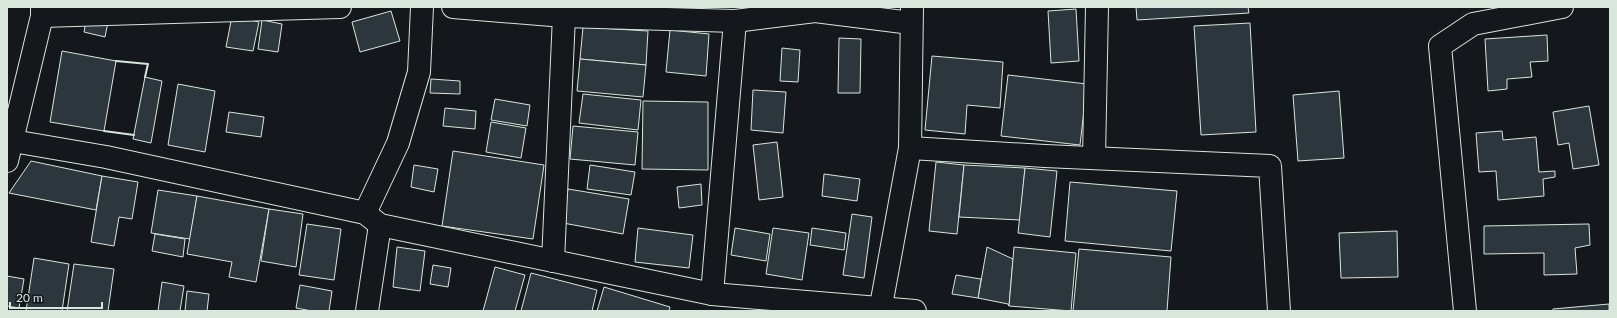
<svg xmlns="http://www.w3.org/2000/svg" width="1617" height="318" font-family="Lato,sans-serif">
	<style>
		.building { fill: #2c363c; stroke: #d8e6dc }
		.lines { fill: none; stroke-linecap: round; stroke-linejoin: round }
		.minor-casing { stroke: #d8e6dc; stroke-width: 24 }
		.minor { stroke: #14181c; stroke-width: 22 }
		.wall { stroke: #d8e6dc; stroke-width: 2 }
	</style>
	<rect width="100%" height="100%" fill="#14181c"/>
	<!-- building -->
	<g class="building">
		<path d="M 1136,7 L 1248,7 L 1249,13 L 1137,20 Z"/>
		<path d="M 1076,9 L 1079,61 L 1051,63 L 1048,11 Z"/>
		<path d="M 391,11 L 400,41 L 360,52 L 352,22 Z"/>
		<path d="M 232,16 L 259,22 L 253,51 L 226,47 Z"/>
		<path d="M 87,17 L 108,22 L 105,37 L 84,32 Z"/>
		<path d="M 262,20 L 282,24 L 278,52 L 258,49 Z"/>
		<path d="M 1250,23 L 1256,132 L 1201,135 L 1194,26 Z"/>
		<path d="M 583,27 L 648,31 L 646,65 L 580,59 Z"/>
		<path d="M 670,30 L 709,34 L 706,76 L 666,72 Z"/>
		<path d="M 1547,35 L 1548,61 L 1530,62 L 1532,77 L 1507,79 L 1507,89 L 1488,91 L 1485,39 Z"/>
		<path d="M 839,38 L 861,39 L 860,93 L 838,93 Z"/>
		<path d="M 782,48 L 800,50 L 798,82 L 780,81 Z"/>
		<path d="M 62,51 L 116,61 L 104,131 L 50,122 Z"/>
		<path d="M 932,56 L 1003,62 L 1000,108 L 967,105 L 965,134 L 925,130 Z"/>
		<path d="M 580,59 L 646,65 L 643,97 L 577,91 Z"/>
		<path d="M 1008,75 L 1087,84 L 1080,145 L 1001,136 Z"/>
		<path d="M 145,77 L 162,81 L 151,143 L 133,139 Z"/>
		<path d="M 431,79 L 460,81 L 460,94 L 430,93 Z"/>
		<path d="M 178,84 L 215,91 L 205,152 L 168,145 Z"/>
		<path d="M 753,90 L 786,92 L 783,133 L 751,130 Z"/>
		<path d="M 1339,91 L 1344,158 L 1298,161 L 1293,95 Z"/>
		<path d="M 583,94 L 641,100 L 638,130 L 579,123 Z"/>
		<path d="M 495,99 L 530,105 L 527,126 L 491,120 Z"/>
		<path d="M 643,101 L 708,102 L 708,170 L 642,169 Z"/>
		<path d="M 1589,106 L 1599,165 L 1573,169 L 1569,143 L 1558,145 L 1553,112 Z"/>
		<path d="M 445,108 L 476,111 L 475,129 L 443,126 Z"/>
		<path d="M 229,112 L 264,117 L 261,137 L 226,132 Z"/>
		<path d="M 491,122 L 526,128 L 521,158 L 486,152 Z"/>
		<path d="M 573,126 L 638,132 L 635,165 L 570,159 Z"/>
		<path d="M 1502,131 L 1503,140 L 1536,137 L 1539,172 L 1555,171 L 1555,177 L 1543,179 L 1544,196 L 1498,200 L 1496,171 L 1479,172 L 1476,133 Z"/>
		<path d="M 777,142 L 783,197 L 759,200 L 753,145 Z"/>
		<path d="M 453,151 L 544,165 L 533,239 L 442,226 Z"/>
		<path d="M 31,161 L 102,176 L 96,210 L 9,193 Z"/>
		<path d="M 936,162 L 964,165 L 957,234 L 929,231 Z"/>
		<path d="M 414,165 L 438,169 L 434,192 L 411,187 Z"/>
		<path d="M 590,165 L 635,172 L 631,195 L 587,189 Z"/>
		<path d="M 964,165 L 1025,168 L 1020,220 L 959,217 Z"/>
		<path d="M 1025,168 L 1057,171 L 1050,237 L 1018,233 Z"/>
		<path d="M 824,174 L 860,179 L 857,201 L 822,196 Z"/>
		<path d="M 102,176 L 138,182 L 132,219 L 119,217 L 114,246 L 91,242 Z"/>
		<path d="M 1070,182 L 1177,191 L 1171,251 L 1065,241 Z"/>
		<path d="M 701,184 L 702,205 L 679,208 L 677,187 Z"/>
		<path d="M 568,189 L 629,199 L 623,234 L 563,223 Z"/>
		<path d="M 158,190 L 197,196 L 190,239 L 151,233 Z"/>
		<path d="M 197,196 L 269,209 L 256,282 L 229,277 L 232,262 L 187,254 Z"/>
		<path d="M 269,209 L 303,214 L 296,267 L 261,261 Z"/>
		<path d="M 852,214 L 872,217 L 864,278 L 843,275 Z"/>
		<path d="M 307,224 L 341,229 L 334,280 L 299,275 Z"/>
		<path d="M 1589,224 L 1590,245 L 1575,248 L 1577,274 L 1544,275 L 1544,253 L 1484,254 L 1484,226 Z"/>
		<path d="M 638,228 L 693,235 L 689,268 L 635,262 Z"/>
		<path d="M 735,228 L 770,234 L 766,261 L 731,255 Z"/>
		<path d="M 773,228 L 809,233 L 802,280 L 766,274 Z"/>
		<path d="M 812,228 L 846,233 L 844,250 L 810,245 Z"/>
		<path d="M 1397,231 L 1398,277 L 1341,278 L 1339,233 Z"/>
		<path d="M 155,234 L 185,239 L 183,257 L 152,251 Z"/>
		<path d="M 397,247 L 425,251 L 420,291 L 393,287 Z"/>
		<path d="M 987,247 L 1013,259 L 1009,306 L 1008,304 L 978,298 Z"/>
		<path d="M 1014,247 L 1076,253 L 1071,311 L 1009,306 Z"/>
		<path d="M 1079,249 L 1171,257 L 1167,311 L 1073,311 Z"/>
		<path d="M 34,258 L 69,264 L 62,311 L 26,311 Z"/>
		<path d="M 74,264 L 114,269 L 108,311 L 67,311 Z"/>
		<path d="M 433,265 L 451,268 L 448,287 L 430,284 Z"/>
		<path d="M 495,267 L 525,275 L 515,311 L 483,311 Z"/>
		<path d="M 531,273 L 597,290 L 592,311 L 521,311 Z"/>
		<path d="M 956,275 L 981,279 L 978,298 L 952,294 Z"/>
		<path d="M 7,276 L 24,279 L 19,308 L 7,306 Z"/>
		<path d="M 162,282 L 184,286 L 180,311 L 158,311 Z"/>
		<path d="M 300,285 L 332,291 L 329,311 L 312,311 L 296,308 Z"/>
		<path d="M 604,287 L 670,307 L 669,311 L 597,311 Z"/>
		<path d="M 187,291 L 209,294 L 207,311 L 185,311 Z"/>
		<path d="M 1609,304 L 1609,311 L 1553,311 L 1553,309 Z"/>
	</g>
	<g class="lines">
		<defs>
			<g id="minor">
				<path d="M 453,7 L 564,16 L 735,21 L 815,11 L 911,23"/>
				<path d="M 42,16 L 340,7"/>
				<path d="M 7,140 L 106,157 L 365,213 L 380,225 L 712,294 L 915,311"/>
				<path d="M 910,148 L 1045,156 L 1270,166 L 1279,311"/>
				<path d="M 1094,158 L 1097,7"/>
				<path d="M 7,161 L 42,16 L 42,7"/>
				<path d="M 365,213 L 398,143 L 419,72 L 422,7"/>
				<path d="M 553,261 L 564,16"/>
				<path d="M 712,294 L 735,21"/>
				<path d="M 367,311 L 380,225"/>
				<path d="M 880,311 L 910,148 L 912,7"/>
				<path d="M 1465,311 L 1440,46 L 1473,24 L 1562,7"/>
			</g>
		</defs>
		<!-- minor casing -->
		<use href="#minor" class="minor-casing"/>
		<!-- minor -->
		<use href="#minor" class="minor"/>
		<!-- wall -->
		<g class="wall">
			<path d="M 116,61 L 148,64 L 145,77"/>
			<path d="M 104,131 L 134,135"/>
		</g>
	</g>
	<!-- border -->
	<rect width="1617" height="318" fill="none" stroke="#d8e6dc" stroke-width="16"/>
	<!-- scale -->
	<path d="M10 302v6h92v-6" fill="none" stroke="#d8e6dc" stroke-width="2"/>
	<text x="16" y="302" font-size="12" fill="#d8e6dc" stroke="#14181c" stroke-width="3" paint-order="stroke">20 m</text>
</svg>
